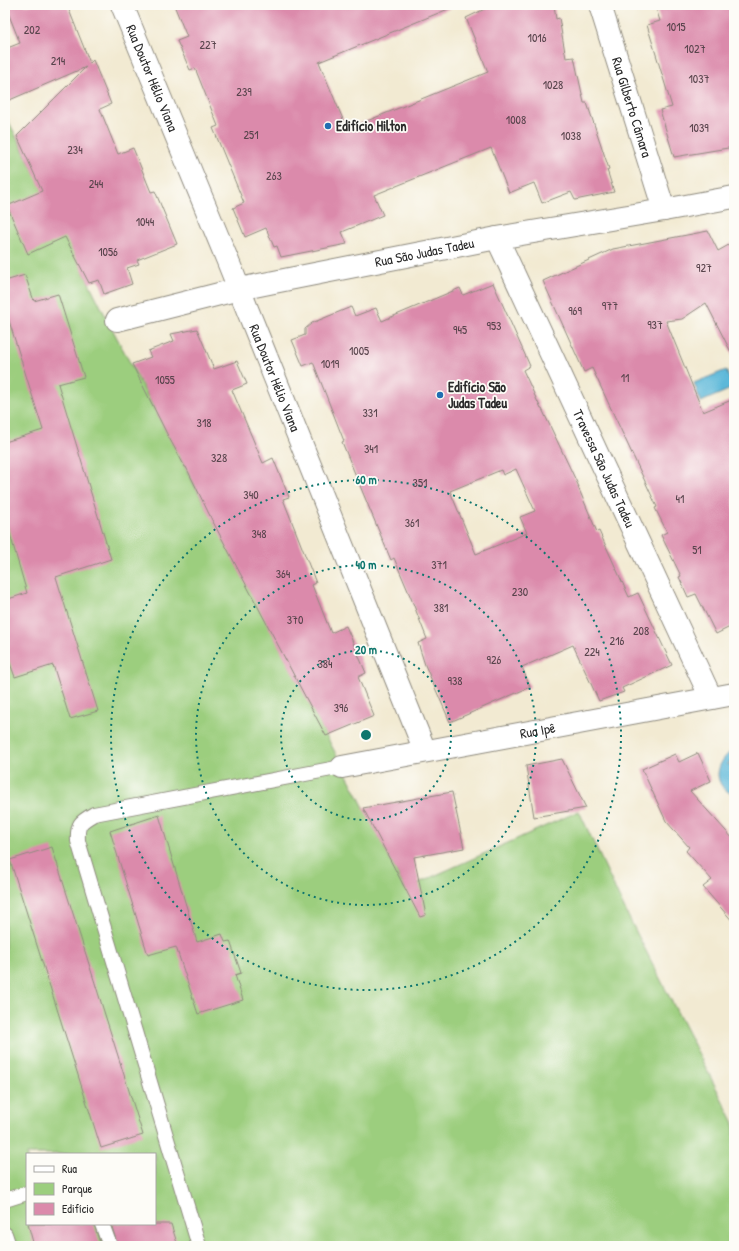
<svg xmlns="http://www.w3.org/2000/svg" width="739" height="1251" font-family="'Patrick Hand',sans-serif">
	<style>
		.green { fill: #9cce7e; stroke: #647c54; fill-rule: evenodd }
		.water { fill: #5bb8d9; stroke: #437282 }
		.building { fill: #db8aab; fill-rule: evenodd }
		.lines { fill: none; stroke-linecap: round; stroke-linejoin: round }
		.service-casing { stroke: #8e8a7e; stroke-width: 16 }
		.minor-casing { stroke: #8e8a7e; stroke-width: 24 }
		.service { stroke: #fff; stroke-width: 14 }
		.minor { stroke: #fff; stroke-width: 22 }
		.ring { fill: none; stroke: #0f766e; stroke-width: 2; stroke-dasharray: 2 4 }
		.poi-dot { fill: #1f6fb2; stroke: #fdfcf7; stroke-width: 1.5 }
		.labels { text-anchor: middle; stroke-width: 3.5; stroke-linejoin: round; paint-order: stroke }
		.number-label { font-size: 12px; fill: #57434b }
		.street-label { font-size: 14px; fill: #2b2b2b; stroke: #fdfcf7 }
		.poi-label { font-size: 14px; font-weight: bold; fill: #2b2b2b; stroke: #fdfcf7; text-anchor: start }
		.centre { fill: #0f766e; stroke: #fdfcf7; stroke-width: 2 }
		.ring-label { font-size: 12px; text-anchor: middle; font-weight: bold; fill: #0f766e; stroke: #fdfcf7; stroke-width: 3.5; stroke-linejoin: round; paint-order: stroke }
	</style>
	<rect width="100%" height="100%" fill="#fdfcf7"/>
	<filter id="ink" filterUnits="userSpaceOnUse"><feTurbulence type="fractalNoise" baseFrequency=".025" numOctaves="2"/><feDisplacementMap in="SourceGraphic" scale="8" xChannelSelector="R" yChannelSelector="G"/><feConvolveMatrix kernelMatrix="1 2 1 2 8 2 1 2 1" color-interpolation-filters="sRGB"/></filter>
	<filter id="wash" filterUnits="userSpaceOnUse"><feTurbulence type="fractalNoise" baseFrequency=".012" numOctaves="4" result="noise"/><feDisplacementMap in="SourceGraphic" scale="16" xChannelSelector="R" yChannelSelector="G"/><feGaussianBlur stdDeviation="0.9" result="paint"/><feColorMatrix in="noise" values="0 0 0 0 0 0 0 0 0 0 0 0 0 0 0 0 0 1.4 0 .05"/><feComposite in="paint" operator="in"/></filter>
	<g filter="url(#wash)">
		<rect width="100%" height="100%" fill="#f2ead2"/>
		<!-- green -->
		<path class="green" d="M 5,114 L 107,319 L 357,794 L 405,889 L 579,811 L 626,912 L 734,1123 L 734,1246 L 5,1246 ZM 27,1154 L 155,1154 L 155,1224 L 27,1224 Z"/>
		<!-- water -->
		<g class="water">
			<path d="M 726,370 L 733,388 L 701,402 L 694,383 Z"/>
			<path d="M 730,752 L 734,761 L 727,763 L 728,765 L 734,763 L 734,795 C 713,786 714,766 730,752 Z"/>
		</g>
		<g id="blocks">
			<!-- building -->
			<g class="building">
				<path d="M 5,5 L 67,5 L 90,63 L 93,60 L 111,104 L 100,109 L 118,154 L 133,148 L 151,192 L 155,191 L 177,244 L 137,260 L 139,264 L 127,268 L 132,284 L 104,294 L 99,280 L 89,283 L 65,237 L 28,254 L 7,206 L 42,191 L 17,136 L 86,67 L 5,102 L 5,49 L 20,43 Z"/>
				<path d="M 174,5 L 458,5 L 319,62 L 347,129 L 488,72 L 466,18 L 493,5 L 554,5 L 556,19 L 559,18 L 566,58 L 574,57 L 584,103 L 587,103 L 609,169 L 607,170 L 614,192 L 575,200 L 571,192 L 542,203 L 534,183 L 509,193 L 491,148 L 374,195 L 383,215 L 342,232 L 347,244 L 281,257 L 277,246 L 274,247 L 266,228 L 245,237 L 233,208 L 244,203 L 213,128 L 218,126 L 195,68 L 190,70 L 177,41 L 187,37 Z"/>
				<path d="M 655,5 L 734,5 L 734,147 L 674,157 L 660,110 L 672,107 L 647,25 L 660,21 Z"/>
				<path d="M 708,231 L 718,251 L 734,242 L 734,358 L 706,303 L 682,319 L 666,321 L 703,412 L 734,399 L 734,625 L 716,634 L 696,594 L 688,597 L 679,577 L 681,576 L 661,535 L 667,532 L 655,508 L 657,507 L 592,368 L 584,372 L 543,281 L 613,249 Z"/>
				<path d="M 25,275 L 34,301 L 58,294 L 84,377 L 58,384 L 111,559 L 56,577 L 98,711 L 70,719 L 53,665 L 15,677 L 5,650 L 5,600 L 27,593 L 5,517 L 5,442 L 43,430 L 5,308 L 5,281 Z"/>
				<path d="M 493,283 L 530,366 L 523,370 L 541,409 L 542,409 L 579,487 L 578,487 L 597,532 L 599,531 L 629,597 L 638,593 L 672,665 L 622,688 L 624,692 L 599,701 L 573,645 L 522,667 L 530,687 L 450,722 L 425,665 L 418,643 L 427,639 L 411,598 L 394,558 L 391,560 L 358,481 L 342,442 L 344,441 L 313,362 L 303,366 L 292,340 L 305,335 L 305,329 L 312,323 L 351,307 L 355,316 L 376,308 L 382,321 L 460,288 L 463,295 ZM 516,469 L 535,511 L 520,517 L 527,533 L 476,554 L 450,491 L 501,470 L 503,475 Z"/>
				<path d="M 197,329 L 214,369 L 237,361 L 247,384 L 232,390 L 263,463 L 273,458 L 289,497 L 283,499 L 316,583 L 312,585 L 331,633 L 346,626 L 366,673 L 358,677 L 374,716 L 326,736 L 212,520 L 186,467 L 185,467 L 167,434 L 132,364 L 151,357 L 148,351 L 174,341 L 171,334 Z"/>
				<path d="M 698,753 L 711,781 L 690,791 L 734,840 L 734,923 L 703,887 L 712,880 L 686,851 L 689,847 L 666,821 L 642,769 L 675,754 L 679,762 Z"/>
				<path d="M 562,759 L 586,808 L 534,817 L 526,766 Z"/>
				<path d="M 452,792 L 464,848 L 414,857 L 426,915 L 420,917 L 363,808 Z"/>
				<path d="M 159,815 L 197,942 L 222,934 L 225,942 L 230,941 L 241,973 L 235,975 L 243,1000 L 198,1014 L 176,947 L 148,955 L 110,831 Z"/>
				<path d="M 52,847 L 143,1135 L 101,1148 L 10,860 Z"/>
				<path d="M 28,1224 L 94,1224 L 101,1246 L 34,1246 Z"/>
				<path d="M 111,1224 L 171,1224 L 178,1246 L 118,1246 Z"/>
			</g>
		</g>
	</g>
	<g filter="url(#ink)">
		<use href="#blocks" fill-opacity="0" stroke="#8e8a7e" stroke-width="1"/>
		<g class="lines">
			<defs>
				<g id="service">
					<path d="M 5,1200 L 27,1193"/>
					<path d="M 102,1224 L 110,1246"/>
					<path d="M 5,1234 L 9,1246"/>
					<path d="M 199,1246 L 78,841 C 77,824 80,822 94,814 L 342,767"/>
				</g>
				<g id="minor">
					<path id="s1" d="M 122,5 L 227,259 L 425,751"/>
					<path id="s2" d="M 600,5 L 664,210"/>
					<path id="s3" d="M 497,238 L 711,698"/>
					<path id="s4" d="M 117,320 L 239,289 L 274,282 L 497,238 L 664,210 L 734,197"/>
					<path id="s5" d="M 342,767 L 734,694"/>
				</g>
			</defs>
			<!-- service casing -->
			<use href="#service" class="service-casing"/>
			<!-- minor casing -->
			<use href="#minor" class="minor-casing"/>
			<!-- service -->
			<use href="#service" class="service"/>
			<!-- minor -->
			<use href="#minor" class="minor"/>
		</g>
	</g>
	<!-- distance rings -->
	<g class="ring">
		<circle cx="366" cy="735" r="85"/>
		<circle cx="366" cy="735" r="170"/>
		<circle cx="366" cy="735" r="255"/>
	</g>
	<!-- markers -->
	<g class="poi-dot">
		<circle cx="328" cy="126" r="4"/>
		<circle cx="440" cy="395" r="4"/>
	</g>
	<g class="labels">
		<!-- number labels -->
		<g class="number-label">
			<text x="676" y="31">1015</text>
			<text x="32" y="34">202</text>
			<text x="537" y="42">1016</text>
			<text x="208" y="49">227</text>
			<text x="695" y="53">1027</text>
			<text x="58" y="65">214</text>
			<text x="699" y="83">1037</text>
			<text x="553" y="89">1028</text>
			<text x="244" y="96">239</text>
			<text x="516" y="124">1008</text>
			<text x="699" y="132">1039</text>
			<text x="251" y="139">251</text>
			<text x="571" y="140">1038</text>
			<text x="75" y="154">234</text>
			<text x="274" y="180">263</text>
			<text x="96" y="188">244</text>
			<text x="145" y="226">1044</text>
			<text x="108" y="256">1056</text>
			<text x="704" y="272">927</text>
			<text x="610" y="310">977</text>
			<text x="575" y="315">969</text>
			<text x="655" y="329">937</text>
			<text x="494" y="330">953</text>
			<text x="460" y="334">945</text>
			<text x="359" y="355">1005</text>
			<text x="330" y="368">1019</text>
			<text x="625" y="382">11</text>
			<text x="165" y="384">1055</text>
			<text x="370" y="417">331</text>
			<text x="204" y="427">318</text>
			<text x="371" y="453">341</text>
			<text x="219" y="462">328</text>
			<text x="420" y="487">351</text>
			<text x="251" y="499">340</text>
			<text x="680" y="503">41</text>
			<text x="412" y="527">361</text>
			<text x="259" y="538">348</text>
			<text x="697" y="554">51</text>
			<text x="439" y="569">371</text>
			<text x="283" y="578">364</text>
			<text x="520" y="596">230</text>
			<text x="441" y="612">381</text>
			<text x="295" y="624">370</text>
			<text x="641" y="635">208</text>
			<text x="617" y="645">216</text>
			<text x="592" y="656">224</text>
			<text x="494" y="664">926</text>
			<text x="325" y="668">384</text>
			<text x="455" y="685">938</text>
			<text x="341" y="712">396</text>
		</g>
		<!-- street labels -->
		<g class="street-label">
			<text dy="5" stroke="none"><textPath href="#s1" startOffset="79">Rua Doutor Hélio Viana</textPath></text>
			<text dy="5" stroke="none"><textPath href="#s2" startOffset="107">Rua Gilberto Câmara</textPath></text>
			<text dy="5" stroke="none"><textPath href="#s4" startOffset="315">Rua São Judas Tadeu</textPath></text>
			<text dy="5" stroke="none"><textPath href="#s1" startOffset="403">Rua Doutor Hélio Viana</textPath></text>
			<text dy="5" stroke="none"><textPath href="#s3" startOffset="254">Travessa São Judas Tadeu</textPath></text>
			<text dy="5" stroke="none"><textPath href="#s5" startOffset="199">Rua Ipê</textPath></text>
		</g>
		<!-- poi labels -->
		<g class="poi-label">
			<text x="336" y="131">Edifício Hilton</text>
			<text x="448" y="392">Edifício São<tspan x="448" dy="16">Judas Tadeu</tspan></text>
		</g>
	</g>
	<circle cx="366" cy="735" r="6" class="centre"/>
	<g class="ring-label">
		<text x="366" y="484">60 m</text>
		<text x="366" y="569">40 m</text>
		<text x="366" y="654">20 m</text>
	</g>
	<!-- margin -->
	<rect width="739" height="1251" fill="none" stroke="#fdfcf7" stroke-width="20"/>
	<!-- legend -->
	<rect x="26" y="1153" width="130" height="72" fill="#fdfcf7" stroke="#a9a8a5"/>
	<rect x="34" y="1166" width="20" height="6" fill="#ffffff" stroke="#a9a8a5"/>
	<text x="62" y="1173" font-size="12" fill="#2b2b2b">Rua</text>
	<rect x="34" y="1183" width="20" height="12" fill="#9cce7e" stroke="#a9a8a5"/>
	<text x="62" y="1193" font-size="12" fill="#2b2b2b">Parque</text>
	<rect x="34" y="1203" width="20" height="12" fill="#db8aab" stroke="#a9a8a5"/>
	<text x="62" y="1213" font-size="12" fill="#2b2b2b">Edifício</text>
</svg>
